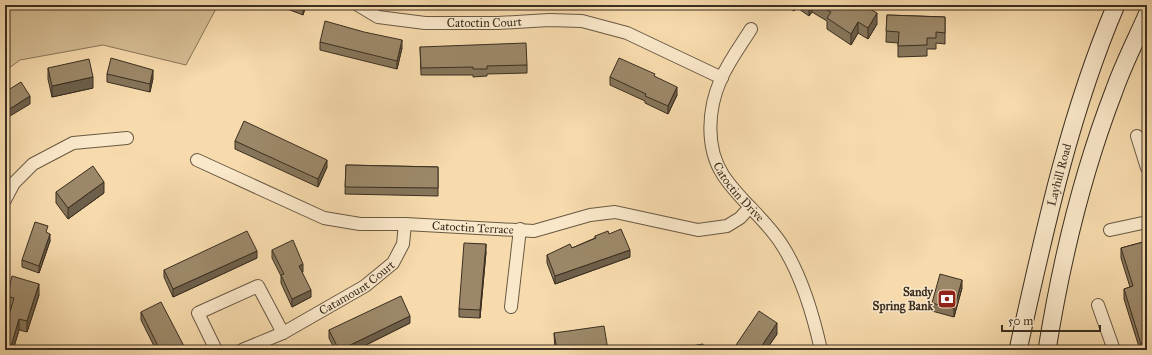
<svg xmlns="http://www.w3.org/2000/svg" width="1152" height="355" font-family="'IM FELL Great Primer',serif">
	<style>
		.green { fill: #d7be95; stroke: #88765a }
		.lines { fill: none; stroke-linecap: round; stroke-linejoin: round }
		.street-casing { stroke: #695943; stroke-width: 14 }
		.secondary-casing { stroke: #3a2e20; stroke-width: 19 }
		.street { stroke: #fae8ca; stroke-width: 12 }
		.secondary { stroke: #fae8ca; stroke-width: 17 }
		.wall { fill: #86755a; stroke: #3a2e20 }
		.shaded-wall { fill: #6d5f4a; stroke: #3a2e20 }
		.building { fill: #9c8869; stroke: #3a2e20 }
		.labels { text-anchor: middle; stroke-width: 3; stroke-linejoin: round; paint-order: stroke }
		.street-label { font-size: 12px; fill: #3a2e20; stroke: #fae8ca }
		.poi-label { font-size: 12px; font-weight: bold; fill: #3a2e20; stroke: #fae8ca; text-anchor: end }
	</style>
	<rect width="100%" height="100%" fill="#f7dbad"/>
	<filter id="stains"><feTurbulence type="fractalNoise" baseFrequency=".005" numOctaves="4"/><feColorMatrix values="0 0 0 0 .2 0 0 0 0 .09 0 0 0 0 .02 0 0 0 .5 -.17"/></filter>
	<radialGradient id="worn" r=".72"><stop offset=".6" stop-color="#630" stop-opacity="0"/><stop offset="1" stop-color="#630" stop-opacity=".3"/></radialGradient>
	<!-- green -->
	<path class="green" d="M 5,5 L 218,5 L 186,65 L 103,45 L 20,60 L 5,71 Z"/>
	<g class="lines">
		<defs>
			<g id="street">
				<path id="s1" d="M 358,5 L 378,17 L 425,23 L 498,23 L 549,20 L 582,21 L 627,33 L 722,78"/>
				<path id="s2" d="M 751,29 C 741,45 729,61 721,79 C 708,108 705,147 723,175 C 740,201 766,219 782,245 C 802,276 813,314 821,350"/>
				<path d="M 1137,136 L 1147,168"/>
				<path id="s3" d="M 197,160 L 324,218 L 360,224 L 405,224 L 534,231 L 590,215 L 615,212 L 698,230 L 727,226 L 740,218 L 750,207"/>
				<path d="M 5,200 L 14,183 L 33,164 L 73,143 L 127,138"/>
				<path d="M 1110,230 L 1147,222"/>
				<path d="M 1098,305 L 1114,350"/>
				<path d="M 511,307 L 520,229"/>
				<path d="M 216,350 L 198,313 L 258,286 L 283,333"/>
				<path id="s4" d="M 242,350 L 283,333 L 365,286 L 393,263 L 403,244 L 405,224"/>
			</g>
			<g id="secondary">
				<path id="s5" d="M 1018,350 C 1044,233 1069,115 1116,5"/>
				<path d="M 1047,350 C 1061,262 1082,174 1114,91 C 1123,65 1136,40 1147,15"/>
			</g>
		</defs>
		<!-- street casing -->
		<use href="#street" class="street-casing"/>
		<!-- secondary casing -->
		<use href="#secondary" class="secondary-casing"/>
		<!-- street -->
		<use href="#street" class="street"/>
		<!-- secondary -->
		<use href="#secondary" class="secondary"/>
	</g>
	<!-- wall -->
	<g class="wall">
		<path d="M 282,5 L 306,5 L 303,15 L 282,7 Z"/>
		<path d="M 785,5 L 863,5 L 877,24 L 868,39 L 858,33 L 851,45 L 827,29 L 827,21 L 812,12 L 809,16 L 796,7 L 794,11 Z"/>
		<path d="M 887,15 L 945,17 L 945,44 L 936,43 L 936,49 L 927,49 L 927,56 L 898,57 L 898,43 L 886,42 Z"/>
		<path d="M 320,42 L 402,48 L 397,69 L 320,50 Z"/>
		<path d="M 420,47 L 527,65 L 527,73 L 487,74 L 487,76 L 473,77 L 473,75 L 421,75 Z"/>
		<path d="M 48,68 L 93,88 L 52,97 L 48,79 Z"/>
		<path d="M 107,74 L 153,78 L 150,92 L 107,82 Z"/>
		<path d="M 610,77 L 655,77 L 677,95 L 668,114 L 645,103 L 645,101 L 610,85 Z"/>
		<path d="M 235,141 L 327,167 L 318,187 L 235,149 Z"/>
		<path d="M 346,165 L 438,167 L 438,196 L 345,194 Z"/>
		<path d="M 56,192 L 104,193 L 68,219 L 56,203 Z"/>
		<path d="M 48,233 L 50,241 L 39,273 L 22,267 L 22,260 Z"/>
		<path d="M 595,236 L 630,257 L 555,284 L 547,263 L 547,255 L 572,248 L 595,238 Z"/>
		<path d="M 1147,241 L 1147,350 L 1140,350 L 1124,299 L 1124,289 L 1130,287 L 1121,258 L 1121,248 Z"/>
		<path d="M 272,250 L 303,272 L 302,272 L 311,297 L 292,307 L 281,283 L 281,276 L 272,258 Z"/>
		<path d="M 486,252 L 480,318 L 459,317 L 459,309 Z"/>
		<path d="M 257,258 L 173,297 L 164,277 L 164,270 Z"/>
		<path d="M 962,288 L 954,317 L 932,311 L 932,303 Z"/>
		<path d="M 39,295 L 27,332 L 19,330 L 13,350 L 5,350 L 11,308 L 7,307 L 7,296 Z"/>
		<path d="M 141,312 L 186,350 L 156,350 L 141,320 Z"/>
		<path d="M 410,323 L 356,350 L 335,350 L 329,338 L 329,330 Z"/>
		<path d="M 554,333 L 608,350 L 555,350 Z"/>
		<path d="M 777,334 L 766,350 L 736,350 L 736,345 Z"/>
	</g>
	<!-- shaded-wall -->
	<g class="shaded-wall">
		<path d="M 303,5 L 306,5 L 303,15 Z"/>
		<path d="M 794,5 L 796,5 L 796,7 L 794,11 Z"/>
		<path d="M 809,5 L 812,5 L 812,12 L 809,16 Z"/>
		<path d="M 877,13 L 877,24 L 868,39 L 868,28 Z"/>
		<path d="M 858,22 L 858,33 L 851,45 L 851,34 Z"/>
		<path d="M 402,40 L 402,48 L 397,69 L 397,61 Z"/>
		<path d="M 153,70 L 153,78 L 150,92 L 150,84 Z"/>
		<path d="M 93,77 L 93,88 L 52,97 L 52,86 Z"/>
		<path d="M 677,87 L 677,95 L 668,114 L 668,106 Z"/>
		<path d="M 30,96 L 30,104 L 5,119 L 5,112 Z"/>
		<path d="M 327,160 L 327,167 L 318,187 L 318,179 Z"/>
		<path d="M 104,182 L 104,193 L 68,219 L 68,208 Z"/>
		<path d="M 50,234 L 50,241 L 39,273 L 39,266 Z"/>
		<path d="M 486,244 L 486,252 L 480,318 L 480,310 Z"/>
		<path d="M 630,250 L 630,257 L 555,284 L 555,276 Z"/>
		<path d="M 257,251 L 257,258 L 173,297 L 173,289 Z"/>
		<path d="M 303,264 L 303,272 L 299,274 L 299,266 Z"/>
		<path d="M 962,280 L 962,288 L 954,317 L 954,309 Z"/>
		<path d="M 39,284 L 39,295 L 27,332 L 27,321 Z"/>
		<path d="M 311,290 L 311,297 L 292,307 L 292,299 Z"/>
		<path d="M 410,316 L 410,323 L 356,350 L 340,350 Z"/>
		<path d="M 19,319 L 19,330 L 13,350 L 10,350 Z"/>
		<path d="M 777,323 L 777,334 L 766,350 L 759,350 Z"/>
		<path d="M 1147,342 L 1147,350 L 1141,350 L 1141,344 Z"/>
	</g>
	<!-- building -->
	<g class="building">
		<path d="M 296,5 L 303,5 L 303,7 Z"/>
		<path d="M 819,5 L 863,5 L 877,13 L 868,28 L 858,22 L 851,34 L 827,18 L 831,12 Z"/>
		<path d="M 887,15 L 945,17 L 945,33 L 936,32 L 936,38 L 927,38 L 927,45 L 898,46 L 899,32 L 886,31 Z"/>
		<path d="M 325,21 L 364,32 L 402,40 L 397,61 L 320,42 Z"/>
		<path d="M 526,43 L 527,65 L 487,66 L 487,69 L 473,69 L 473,67 L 421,68 L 420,47 Z"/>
		<path d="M 111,58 L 153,70 L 150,84 L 107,74 Z"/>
		<path d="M 619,58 L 655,74 L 654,76 L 677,87 L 668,106 L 645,96 L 646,94 L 610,77 Z"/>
		<path d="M 89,59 L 93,77 L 52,86 L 48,68 Z"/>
		<path d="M 21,82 L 30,96 L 5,112 L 5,92 Z"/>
		<path d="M 244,121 L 327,160 L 318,179 L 235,141 Z"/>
		<path d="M 346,165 L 438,167 L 438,188 L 345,187 Z"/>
		<path d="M 93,166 L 104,182 L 68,208 L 56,192 Z"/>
		<path d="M 35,222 L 48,226 L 46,232 L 50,234 L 39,266 L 22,260 Z"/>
		<path d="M 621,229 L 630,250 L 555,276 L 547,255 L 570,244 L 572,248 L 596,238 L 595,236 L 608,231 L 609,234 Z"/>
		<path d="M 247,231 L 257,251 L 173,289 L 164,270 Z"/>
		<path d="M 293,240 L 303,264 L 299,266 L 311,290 L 292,299 L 281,275 L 284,274 L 272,250 Z"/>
		<path d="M 1147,241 L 1147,268 L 1145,268 L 1147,274 L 1147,342 L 1141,344 L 1124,289 L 1133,286 L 1121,248 Z"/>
		<path d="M 464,243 L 486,244 L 480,310 L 459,309 Z"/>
		<path d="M 940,274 L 962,280 L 954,309 L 932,303 Z"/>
		<path d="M 12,276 L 39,284 L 27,321 L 19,319 L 10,350 L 5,350 L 5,329 L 14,298 L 7,296 Z"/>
		<path d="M 401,296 L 410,316 L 340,350 L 339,350 L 329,330 Z"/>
		<path d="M 161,302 L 186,350 L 160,350 L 141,312 Z"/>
		<path d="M 759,311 L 777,323 L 759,350 L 743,350 L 736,345 Z"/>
		<path d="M 604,326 L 608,350 L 557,350 L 554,333 Z"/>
		<path d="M 703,344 L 705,350 L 668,350 Z"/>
		<path d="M 298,345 L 300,350 L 286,350 Z"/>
	</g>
	<!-- icons -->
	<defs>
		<symbol id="bank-square" viewBox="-11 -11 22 22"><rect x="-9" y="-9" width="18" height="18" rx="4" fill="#8f2418" stroke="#fae8ca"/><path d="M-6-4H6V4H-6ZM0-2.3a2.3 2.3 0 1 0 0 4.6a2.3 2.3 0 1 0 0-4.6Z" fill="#fff"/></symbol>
	</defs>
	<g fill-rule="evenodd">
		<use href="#bank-square" x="936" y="288" width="22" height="22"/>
	</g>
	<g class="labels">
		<!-- street labels -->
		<g class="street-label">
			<text dy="4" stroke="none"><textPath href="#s1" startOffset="130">Catoctin Court</textPath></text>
			<text dy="4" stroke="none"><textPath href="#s5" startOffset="180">Layhill Road</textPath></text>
			<text dy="4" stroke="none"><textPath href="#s2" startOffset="181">Catoctin Drive</textPath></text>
			<text dy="4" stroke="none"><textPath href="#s3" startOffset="289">Catoctin Terrace</textPath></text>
			<text dy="4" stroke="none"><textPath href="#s4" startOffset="131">Catamount Court</textPath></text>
		</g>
		<!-- poi labels -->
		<g class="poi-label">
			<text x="933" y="296">Sandy<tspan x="933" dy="14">Spring Bank</tspan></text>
		</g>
	</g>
	<!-- margin -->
	<rect width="1152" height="355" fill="none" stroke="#f7dbad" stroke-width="20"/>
	<rect x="6" y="6" width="1140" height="343" fill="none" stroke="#3a2e20" stroke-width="2"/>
	<rect x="10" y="10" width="1132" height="335" fill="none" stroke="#3a2e20"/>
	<!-- scale -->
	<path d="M1002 325v6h98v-6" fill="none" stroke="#3a2e20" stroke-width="2"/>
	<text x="1008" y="325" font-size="12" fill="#3a2e20" stroke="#fae8ca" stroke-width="3" paint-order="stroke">50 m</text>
	<rect width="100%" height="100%" filter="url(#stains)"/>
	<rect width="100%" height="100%" fill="url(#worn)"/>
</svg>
